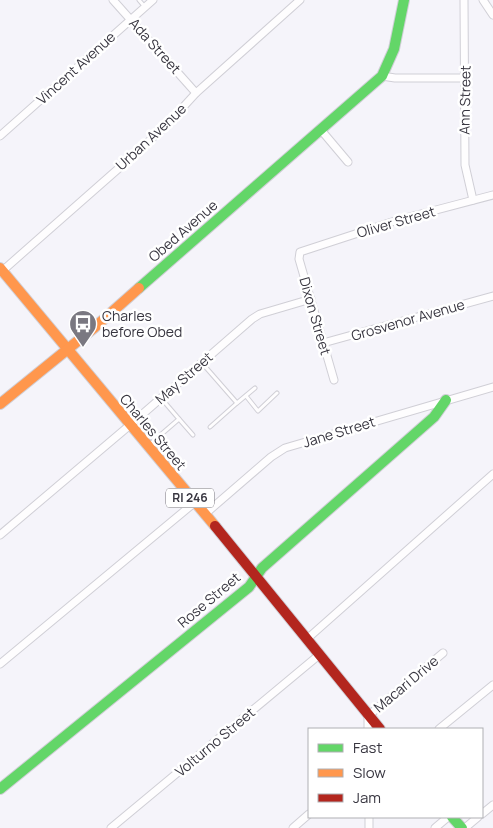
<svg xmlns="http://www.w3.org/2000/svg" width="493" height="828" font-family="Manrope,sans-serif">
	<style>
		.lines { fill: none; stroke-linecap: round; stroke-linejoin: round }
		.lane-casing { stroke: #d0cfd6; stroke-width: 5 }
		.street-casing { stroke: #d0cfd6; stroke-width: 9 }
		.fast-casing { stroke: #d0cfd6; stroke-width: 12 }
		.slow-casing { stroke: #d0cfd6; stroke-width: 12 }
		.jam-casing { stroke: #d0cfd6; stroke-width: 12 }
		.lane { stroke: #fefdfe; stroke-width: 3 }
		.street { stroke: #fefdfe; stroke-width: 7 }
		.fast { stroke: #63d668; stroke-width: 10 }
		.slow { stroke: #ff974d; stroke-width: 10 }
		.jam { stroke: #b3261e; stroke-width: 10 }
		.labels { text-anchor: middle; stroke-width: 5; stroke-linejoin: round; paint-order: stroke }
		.shield { fill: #fff; stroke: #747279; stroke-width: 1 }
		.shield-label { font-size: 12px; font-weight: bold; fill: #383640 }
		.street-label { font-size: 14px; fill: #383640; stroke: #fff }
		.poi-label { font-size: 14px; fill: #383640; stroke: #fff; text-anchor: start }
	</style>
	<rect width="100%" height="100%" fill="#f5f4fa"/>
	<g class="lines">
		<defs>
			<g id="lane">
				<path d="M 139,0 L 145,7"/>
				<path d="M 202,363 L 237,403 L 210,427"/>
				<path d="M 246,396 L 258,411 L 277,393"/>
				<path d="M 237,403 L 255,388"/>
				<path d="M 179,419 L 193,435"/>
				<path d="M 150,444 L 179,419 L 161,398"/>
			</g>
			<g id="street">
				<path d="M 113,0 L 196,93"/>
				<path d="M 464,0 L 465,165 L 473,200"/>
				<path d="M 483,0 L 493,15"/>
				<path d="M 382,76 L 395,78 L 465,78"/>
				<path d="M 321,130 L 348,162"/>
				<path d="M 0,136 L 153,0"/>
				<path d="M 1,272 L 143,147 L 174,117 L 196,93 L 300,0"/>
				<path d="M 323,343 L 493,296"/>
				<path d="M 334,380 L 299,259 L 300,252 L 398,220 L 493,195"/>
				<path d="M 205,514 L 271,457 L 285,448 L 493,387"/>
				<path d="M 0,535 L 130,425 L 252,319 L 260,314 L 311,299"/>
				<path d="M 307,639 L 493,474"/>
				<path d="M 0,664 L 194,503"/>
				<path d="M 368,729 L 368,716 L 443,653"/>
				<path d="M 439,729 L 493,685"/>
				<path d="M 482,814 L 493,805"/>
				<path d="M 369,817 L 369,828"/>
				<path d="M 111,828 L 319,655"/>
				<path d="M 293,828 L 309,814"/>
				<path d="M 435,828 L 448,817"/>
				<path d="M 465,828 L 478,817"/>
			</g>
			<g id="fast">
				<path d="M 139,288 L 382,76 L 394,49 L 404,0"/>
				<path d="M 0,789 L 249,587 L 262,568 L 434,417 L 446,400"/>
				<path d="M 452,817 L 462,828"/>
			</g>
			<g id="slow">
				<path d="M 0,268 L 215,526"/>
				<path d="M 0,404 L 95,327 L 139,288"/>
			</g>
			<path id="jam" d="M 215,526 L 380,729"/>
		</defs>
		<!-- lane casing -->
		<use href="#lane" class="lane-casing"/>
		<!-- street casing -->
		<use href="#street" class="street-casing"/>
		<!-- fast casing -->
		<use href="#fast" class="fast-casing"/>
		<!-- slow casing -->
		<use href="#slow" class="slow-casing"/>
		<!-- jam casing -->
		<use href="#jam" class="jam-casing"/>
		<!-- lane -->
		<use href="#lane" class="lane"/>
		<!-- street -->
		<use href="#street" class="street"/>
		<!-- fast -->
		<use href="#fast" class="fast"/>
		<!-- slow -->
		<use href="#slow" class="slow"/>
		<!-- jam -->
		<use href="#jam" class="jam"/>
	</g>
	<!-- icons -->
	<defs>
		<symbol id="bus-pin" viewBox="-11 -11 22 30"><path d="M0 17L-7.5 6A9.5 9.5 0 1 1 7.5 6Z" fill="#7a7881" stroke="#fff"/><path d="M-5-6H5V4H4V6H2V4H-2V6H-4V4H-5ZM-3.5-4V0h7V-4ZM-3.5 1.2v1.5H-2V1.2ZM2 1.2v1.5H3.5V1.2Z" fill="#fff"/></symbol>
	</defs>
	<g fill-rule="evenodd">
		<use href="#bus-pin" x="67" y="308" width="32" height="43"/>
	</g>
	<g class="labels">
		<!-- shield labels -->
		<rect class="shield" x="166" y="488.5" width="48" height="19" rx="4"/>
		<g class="shield-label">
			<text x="190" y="502">RI 246</text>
		</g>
		<!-- street labels -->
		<g class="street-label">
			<text transform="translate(155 46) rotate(48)" y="5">Ada Street</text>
			<text transform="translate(76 68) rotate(-42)" y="5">Vincent Avenue</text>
			<text transform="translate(465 100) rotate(-89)" y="5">Ann Street</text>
			<text transform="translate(151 137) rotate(-43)" y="5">Urban Avenue</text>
			<text transform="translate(396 222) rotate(-16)" y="5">Oliver Street</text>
			<text transform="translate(183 231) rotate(-41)" y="5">Obed Avenue</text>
			<text transform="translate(315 316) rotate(74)" y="5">Dixon Street</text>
			<text transform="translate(408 320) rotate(-16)" y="5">Grosvenor Avenue</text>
			<text transform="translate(184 378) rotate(-41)" y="5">May Street</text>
			<text transform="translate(153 432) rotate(50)" y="5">Charles Street</text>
			<text transform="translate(339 432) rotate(-17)" y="5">Jane Street</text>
			<text transform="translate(209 600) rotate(-40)" y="5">Rose Street</text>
			<text transform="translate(406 684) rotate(-40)" y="5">Macari Drive</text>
			<text transform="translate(215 742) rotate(-40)" y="5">Volturno Street</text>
		</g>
		<!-- poi labels -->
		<g class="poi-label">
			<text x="102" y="321">Charles<tspan x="102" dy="16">before Obed</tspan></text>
		</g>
	</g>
	<!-- legend -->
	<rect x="308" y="728" width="175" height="90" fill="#ffffff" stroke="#afafb3"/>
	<rect x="318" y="744" width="25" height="8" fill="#63d668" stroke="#afafb3"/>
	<text x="353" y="753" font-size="15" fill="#383640">Fast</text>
	<rect x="318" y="769" width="25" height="8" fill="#ff974d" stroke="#afafb3"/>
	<text x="353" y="778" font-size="15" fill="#383640">Slow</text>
	<rect x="318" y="794" width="25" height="8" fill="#b3261e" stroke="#afafb3"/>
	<text x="353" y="803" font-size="15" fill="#383640">Jam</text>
</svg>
